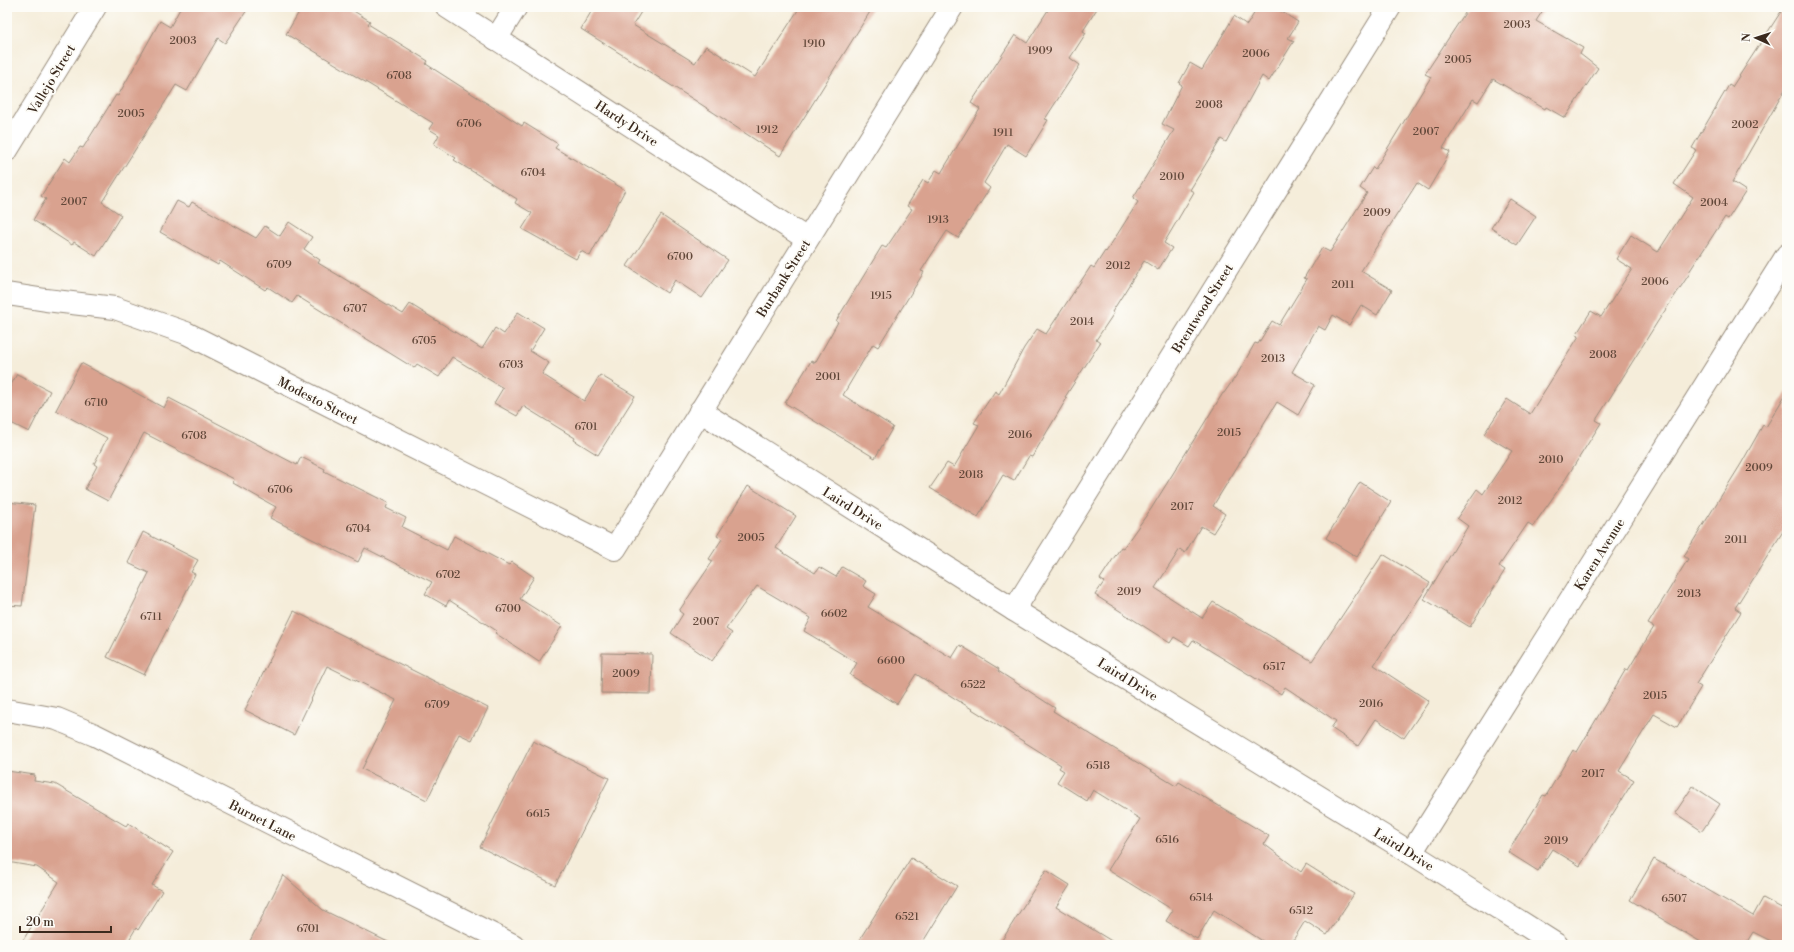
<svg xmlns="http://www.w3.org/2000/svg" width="1794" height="952" font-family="'Libre Bodoni',serif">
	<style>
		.building { fill: #d9a28f }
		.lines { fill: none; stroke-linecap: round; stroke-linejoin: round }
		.street-casing { stroke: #988c7c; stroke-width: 24 }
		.street { stroke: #fff; stroke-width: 22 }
		.labels { text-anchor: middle; stroke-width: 4; stroke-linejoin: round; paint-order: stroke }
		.number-label { font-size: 11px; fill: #62483a }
		.street-label { font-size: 13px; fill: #3b2a1e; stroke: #fdfcf7 }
	</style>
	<rect width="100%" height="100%" fill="#fdfcf7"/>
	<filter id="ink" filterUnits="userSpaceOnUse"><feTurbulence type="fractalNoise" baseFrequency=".025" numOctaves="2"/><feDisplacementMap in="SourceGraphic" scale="8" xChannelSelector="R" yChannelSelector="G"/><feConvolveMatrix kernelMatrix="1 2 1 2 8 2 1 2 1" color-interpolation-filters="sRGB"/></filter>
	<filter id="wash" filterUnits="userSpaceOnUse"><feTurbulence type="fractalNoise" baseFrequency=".012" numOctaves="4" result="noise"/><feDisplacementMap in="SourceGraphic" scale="16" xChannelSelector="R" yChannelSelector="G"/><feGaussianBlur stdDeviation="0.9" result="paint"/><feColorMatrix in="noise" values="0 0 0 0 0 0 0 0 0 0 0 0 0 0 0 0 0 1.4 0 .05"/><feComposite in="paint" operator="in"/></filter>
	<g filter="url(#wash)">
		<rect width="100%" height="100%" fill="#f5edda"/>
		<g id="blocks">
			<!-- building -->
			<g class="building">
				<path d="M 181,7 L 249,7 L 225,43 L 218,38 L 187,91 L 176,85 L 102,202 L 121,215 L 96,256 L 74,242 L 72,245 L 33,220 L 46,199 L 41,196 L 65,158 L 70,162 L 80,147 L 83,148 L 116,95 L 118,96 L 160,21 L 170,27 Z"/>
				<path d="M 302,7 L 347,7 L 370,21 L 368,24 L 428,61 L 426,64 L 522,126 L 524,123 L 558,144 L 555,148 L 625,190 L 590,256 L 581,251 L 576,259 L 522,229 L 532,213 L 515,203 L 517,199 L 454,160 L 456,158 L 434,144 L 439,135 L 429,129 L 433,123 L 286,34 Z"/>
				<path d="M 594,7 L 644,7 L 633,25 L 695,63 L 706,46 L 755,77 L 800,7 L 873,7 L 780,156 L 696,101 L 581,29 Z"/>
				<path d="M 1050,7 L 1098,7 L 1083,31 L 1086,33 L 1070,58 L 1080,65 L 1045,119 L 1048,120 L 1026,156 L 1007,144 L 984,183 L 990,188 L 958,238 L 947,231 L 921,271 L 924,272 L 878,347 L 873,344 L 843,395 L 893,427 L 875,458 L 785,403 L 811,361 L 815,363 L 838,322 L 836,321 L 882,246 L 886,248 L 912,209 L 907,206 L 923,180 L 928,183 L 936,170 L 941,173 L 980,109 L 971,103 L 1015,35 L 1027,43 Z"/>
				<path d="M 1258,7 L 1274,7 L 1298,22 L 1288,38 L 1294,41 L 1269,81 L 1262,76 L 1226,142 L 1221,139 L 1190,190 L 1194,192 L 1164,243 L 1172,248 L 1158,270 L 1144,261 L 1112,312 L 1114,313 L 1096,340 L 1100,343 L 1065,397 L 1067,398 L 1032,457 L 1029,456 L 1014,481 L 1003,475 L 978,517 L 930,488 L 947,463 L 954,467 L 979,425 L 974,423 L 995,391 L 999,394 L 1024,348 L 1037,329 L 1046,334 L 1091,266 L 1094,268 L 1105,251 L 1106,252 L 1138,202 L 1133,198 L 1174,130 L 1162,124 L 1182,85 L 1179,83 L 1190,63 L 1202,70 L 1234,16 L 1247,25 Z"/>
				<path d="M 1469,7 L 1545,7 L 1536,21 L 1583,48 L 1580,54 L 1598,68 L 1565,118 L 1546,107 L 1545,109 L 1493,79 L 1478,102 L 1473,99 L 1443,148 L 1450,152 L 1428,190 L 1417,183 L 1361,271 L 1392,290 L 1377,315 L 1361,305 L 1349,325 L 1333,315 L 1325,330 L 1318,326 L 1292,372 L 1315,385 L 1298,415 L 1277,402 L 1213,506 L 1225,514 L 1213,533 L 1201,526 L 1185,553 L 1180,549 L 1155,588 L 1202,618 L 1213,602 L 1312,661 L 1383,554 L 1430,583 L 1374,665 L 1429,701 L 1404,738 L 1376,719 L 1358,746 L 1331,728 L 1336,721 L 1285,687 L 1281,694 L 1193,640 L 1189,646 L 1174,637 L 1170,643 L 1095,595 L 1104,582 L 1100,579 L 1121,547 L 1123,548 L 1151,509 L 1223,393 L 1224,393 L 1238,373 L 1255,343 L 1258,344 L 1272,321 L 1279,325 L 1307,279 L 1304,278 L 1322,248 L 1330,252 L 1367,193 L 1360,188 L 1373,167 L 1375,169 L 1431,77 L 1425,74 Z"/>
				<path d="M 1784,7 L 1787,7 L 1787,86 L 1732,182 L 1746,191 L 1728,219 L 1725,217 L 1689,272 L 1690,273 L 1658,321 L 1596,420 L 1601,423 L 1563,483 L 1533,526 L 1528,523 L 1499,566 L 1505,570 L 1470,627 L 1424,599 L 1468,526 L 1457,518 L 1477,489 L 1483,494 L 1512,451 L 1484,434 L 1507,399 L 1530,414 L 1579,336 L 1576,335 L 1591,311 L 1601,317 L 1632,269 L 1616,259 L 1631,235 L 1658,252 L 1693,197 L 1674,184 L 1696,150 L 1692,148 L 1729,85 L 1732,87 Z"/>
				<path d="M 1510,199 L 1536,216 L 1517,245 L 1491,228 Z"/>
				<path d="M 177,201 L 189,207 L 192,202 L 256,238 L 265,226 L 280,236 L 289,222 L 312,237 L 304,249 L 320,260 L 318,263 L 403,314 L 410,304 L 482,349 L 495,328 L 504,334 L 518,312 L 544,328 L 530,351 L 549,363 L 542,374 L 584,401 L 600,375 L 635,396 L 598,455 L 574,440 L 575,438 L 523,406 L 517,416 L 494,403 L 503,388 L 452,357 L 439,377 L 417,364 L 414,368 L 297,296 L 292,303 L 268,287 L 265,290 L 220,261 L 218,265 L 160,232 Z"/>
				<path d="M 661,215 L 728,260 L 702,298 L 675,280 L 667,293 L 627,266 Z"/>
				<path d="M 81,363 L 164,408 L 169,398 L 297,465 L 301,457 L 325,469 L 324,471 L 388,503 L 386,508 L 406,518 L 402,527 L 447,550 L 454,536 L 509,565 L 512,562 L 534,577 L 520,599 L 562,626 L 539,662 L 495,633 L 497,631 L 449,600 L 446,606 L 425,594 L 432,582 L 365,548 L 358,562 L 270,518 L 276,507 L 233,483 L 234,479 L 144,433 L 108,501 L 85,489 L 97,466 L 94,464 L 107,438 L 56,410 Z"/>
				<path d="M 17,374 L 50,391 L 29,432 L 7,421 L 7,392 Z"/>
				<path d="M 1787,392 L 1787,525 L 1735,608 L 1741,612 L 1696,684 L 1701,687 L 1677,727 L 1654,714 L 1619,771 L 1634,780 L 1580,866 L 1552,849 L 1538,871 L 1508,852 L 1543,795 L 1546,796 L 1573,750 L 1577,752 L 1626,669 L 1628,670 L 1654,627 L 1648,624 L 1688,559 L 1684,556 L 1741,464 L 1763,425 L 1766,427 Z"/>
				<path d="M 1360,482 L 1391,502 L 1357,557 L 1326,538 Z"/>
				<path d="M 748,486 L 796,516 L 776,548 L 815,573 L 819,567 L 836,577 L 842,567 L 866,581 L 863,586 L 876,594 L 868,607 L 952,658 L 960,645 L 999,669 L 998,671 L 1055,708 L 1053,711 L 1095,737 L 1176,786 L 1179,782 L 1269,836 L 1264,844 L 1301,872 L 1306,864 L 1354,894 L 1327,935 L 1305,921 L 1290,945 L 1269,945 L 1214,910 L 1197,939 L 1166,921 L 1173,910 L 1108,870 L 1140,819 L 1093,790 L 1087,801 L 1057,782 L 1064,771 L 1059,768 L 1061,765 L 916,674 L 897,704 L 850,675 L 857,663 L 804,631 L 811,618 L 757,586 L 726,629 L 732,633 L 712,661 L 671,633 L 683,614 L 679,611 L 713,561 L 709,559 L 722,539 L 717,536 Z"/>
				<path d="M 7,502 L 35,505 L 22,606 L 7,605 Z"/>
				<path d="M 143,532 L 198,560 L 191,572 L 195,574 L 144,675 L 107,657 L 149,573 L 128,563 Z"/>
				<path d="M 294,611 L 488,708 L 472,740 L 459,734 L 427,800 L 362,769 L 396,700 L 327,666 L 294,735 L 245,710 Z"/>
				<path d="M 602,653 L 652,654 L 651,694 L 601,693 Z"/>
				<path d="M 533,741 L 609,778 L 555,885 L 480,847 Z"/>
				<path d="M 7,771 L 35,775 L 34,781 L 55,784 L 126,826 L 128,823 L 173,852 L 152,885 L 162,891 L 138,930 L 136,928 L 126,945 L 20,945 L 59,882 L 37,867 L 7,862 Z"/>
				<path d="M 1693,786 L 1720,804 L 1702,831 L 1675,813 Z"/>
				<path d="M 911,858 L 957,886 L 921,945 L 856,945 Z"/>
				<path d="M 1654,859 L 1753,916 L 1763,898 L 1787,911 L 1787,931 L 1779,945 L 1753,932 L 1745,945 L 1706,945 L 1630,900 Z"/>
				<path d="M 1046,870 L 1070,885 L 1056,907 L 1118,945 L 999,945 Z"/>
				<path d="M 283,875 L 323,910 L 394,945 L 248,945 Z"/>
			</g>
		</g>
	</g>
	<g filter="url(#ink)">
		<use href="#blocks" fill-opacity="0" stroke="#988c7c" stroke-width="1"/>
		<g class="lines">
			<defs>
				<g id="street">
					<path d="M 447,7 L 807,239"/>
					<path d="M 496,39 L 516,7"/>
					<path d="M 7,150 L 95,7"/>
					<path d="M 7,294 L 46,300 L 115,308 L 186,333 L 615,549 L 952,7"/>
					<path d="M 700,411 L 1014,610 L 1411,853 L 1557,945"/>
					<path d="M 1014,610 L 1390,7"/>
					<path d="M 7,710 L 57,719 L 95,735 L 513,945"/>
					<path d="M 1411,853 L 1787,255"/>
				</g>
			</defs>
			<!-- street casing -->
			<use href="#street" class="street-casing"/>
			<!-- street -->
			<use href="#street" class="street"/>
		</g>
	</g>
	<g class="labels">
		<!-- number labels -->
		<g class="number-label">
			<text x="1517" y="28">2003</text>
			<text x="183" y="44">2003</text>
			<text x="814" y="47">1910</text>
			<text x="1040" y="54">1909</text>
			<text x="1256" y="57">2006</text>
			<text x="1458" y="63">2005</text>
			<text x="399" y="79">6708</text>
			<text x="1209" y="108">2008</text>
			<text x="131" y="117">2005</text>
			<text x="469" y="127">6706</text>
			<text x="1745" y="128">2002</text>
			<text x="767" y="133">1912</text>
			<text x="1426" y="135">2007</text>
			<text x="1003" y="136">1911</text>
			<text x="533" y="176">6704</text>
			<text x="1172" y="180">2010</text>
			<text x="74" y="205">2007</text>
			<text x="1714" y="206">2004</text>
			<text x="1377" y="216">2009</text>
			<text x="938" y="223">1913</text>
			<text x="680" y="260">6700</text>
			<text x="279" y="268">6709</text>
			<text x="1118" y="269">2012</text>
			<text x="1655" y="285">2006</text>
			<text x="1343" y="288">2011</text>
			<text x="881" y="299">1915</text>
			<text x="355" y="312">6707</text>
			<text x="1082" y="325">2014</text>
			<text x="424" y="344">6705</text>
			<text x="1603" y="358">2008</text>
			<text x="1273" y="362">2013</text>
			<text x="511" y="368">6703</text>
			<text x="828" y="380">2001</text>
			<text x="96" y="406">6710</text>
			<text x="586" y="430">6701</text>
			<text x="1229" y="436">2015</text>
			<text x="1020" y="438">2016</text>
			<text x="194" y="439">6708</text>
			<text x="1551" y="463">2010</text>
			<text x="1759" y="471">2009</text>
			<text x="971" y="478">2018</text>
			<text x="280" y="493">6706</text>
			<text x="1510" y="504">2012</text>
			<text x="1182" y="510">2017</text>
			<text x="358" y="532">6704</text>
			<text x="751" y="541">2005</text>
			<text x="1736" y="543">2011</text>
			<text x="448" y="578">6702</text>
			<text x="1129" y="595">2019</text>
			<text x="1689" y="597">2013</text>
			<text x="508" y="612">6700</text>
			<text x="834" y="617">6602</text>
			<text x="151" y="620">6711</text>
			<text x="706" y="625">2007</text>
			<text x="891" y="664">6600</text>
			<text x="1274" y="670">6517</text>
			<text x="626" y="677">2009</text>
			<text x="973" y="688">6522</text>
			<text x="1655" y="699">2015</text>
			<text x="1371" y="707">2016</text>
			<text x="437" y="708">6709</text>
			<text x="1098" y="769">6518</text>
			<text x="1593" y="777">2017</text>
			<text x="538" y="817">6615</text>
			<text x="1167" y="843">6516</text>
			<text x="1556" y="844">2019</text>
			<text x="1201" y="901">6514</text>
			<text x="1674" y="902">6507</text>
			<text x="1301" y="914">6512</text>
			<text x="907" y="920">6521</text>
			<text x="308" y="932">6701</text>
		</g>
		<!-- street labels -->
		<g class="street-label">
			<text transform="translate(51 79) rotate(-59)" y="5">Vallejo Street</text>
			<text transform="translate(627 123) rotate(33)" y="5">Hardy Drive</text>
			<text transform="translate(783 278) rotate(-58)" y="5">Burbank Street</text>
			<text transform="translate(1202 308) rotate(-58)" y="5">Brentwood Street</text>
			<text transform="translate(318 400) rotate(27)" y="5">Modesto Street</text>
			<text transform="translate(853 508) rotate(32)" y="5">Laird Drive</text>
			<text transform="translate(1599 554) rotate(-58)" y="5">Karen Avenue</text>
			<text transform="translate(1128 679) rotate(32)" y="5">Laird Drive</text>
			<text transform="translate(263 820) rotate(27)" y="5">Burnet Lane</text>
			<text transform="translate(1404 849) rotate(32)" y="5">Laird Drive</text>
		</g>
	</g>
	<!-- margin -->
	<rect width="1794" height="952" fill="none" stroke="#fdfcf7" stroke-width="24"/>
	<!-- north arrow -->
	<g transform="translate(1756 38) rotate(273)" stroke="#fdfcf7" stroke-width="3" paint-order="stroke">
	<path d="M0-3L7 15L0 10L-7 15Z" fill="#3b2a1e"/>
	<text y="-6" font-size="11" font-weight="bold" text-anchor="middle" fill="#3b2a1e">N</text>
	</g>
	<!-- scale -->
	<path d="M20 926v6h91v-6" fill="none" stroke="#3b2a1e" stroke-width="2"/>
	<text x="26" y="926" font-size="12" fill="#3b2a1e" stroke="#fdfcf7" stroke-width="3" paint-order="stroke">20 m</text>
</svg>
